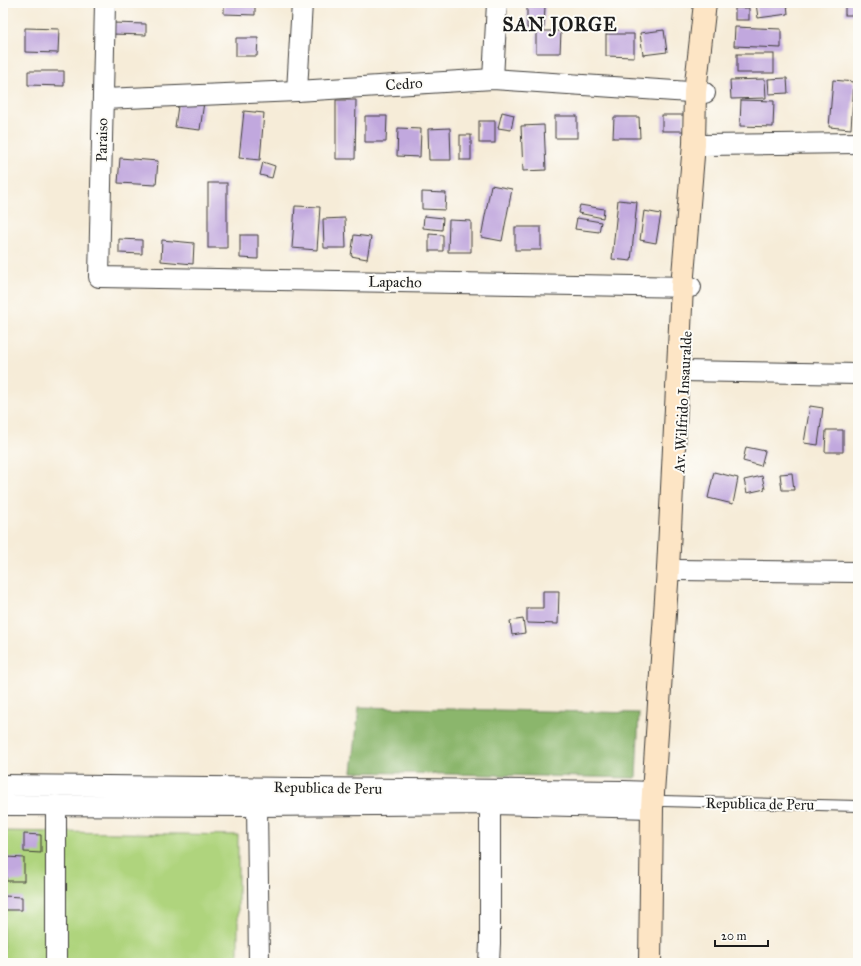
<svg xmlns="http://www.w3.org/2000/svg" width="861" height="966" font-family="'IM FELL Great Primer',serif">
	<style>
		.green { fill: #afd47d; stroke: #66784c }
		.forest { fill: #8bb66c; stroke: #546944 }
		.building { fill: #c1a8de }
		.lines { fill: none; stroke-linecap: round; stroke-linejoin: round }
		.lane-casing { stroke: #3d3b38; stroke-width: 12 }
		.street-casing { stroke: #3d3b38; stroke-width: 22 }
		.secondary-casing { stroke: #3d3b38; stroke-width: 24 }
		.lane { stroke: #fff; stroke-width: 10 }
		.street { stroke: #fff; stroke-width: 20 }
		.secondary { stroke: #fde5c5; stroke-width: 22 }
		.labels { text-anchor: middle; stroke-width: 4; stroke-linejoin: round; paint-order: stroke }
		.street-label { font-size: 15px; fill: #1c1c1c; stroke: #fdfcf7 }
		.district-label { font-size: 19px; font-weight: bold; letter-spacing: 1px; fill: #1c1c1c; stroke: #fdfcf7 }
	</style>
	<rect width="100%" height="100%" fill="#fdfcf7"/>
	<filter id="ink" filterUnits="userSpaceOnUse"><feTurbulence type="fractalNoise" baseFrequency=".025" numOctaves="2"/><feDisplacementMap in="SourceGraphic" scale="8" xChannelSelector="R" yChannelSelector="G"/><feConvolveMatrix kernelMatrix="1 2 1 2 8 2 1 2 1" color-interpolation-filters="sRGB"/></filter>
	<filter id="wash" filterUnits="userSpaceOnUse"><feTurbulence type="fractalNoise" baseFrequency=".012" numOctaves="4" result="noise"/><feDisplacementMap in="SourceGraphic" scale="16" xChannelSelector="R" yChannelSelector="G"/><feGaussianBlur stdDeviation="0.9" result="paint"/><feColorMatrix in="noise" values="0 0 0 0 0 0 0 0 0 0 0 0 0 0 0 0 0 1.4 0 .05"/><feComposite in="paint" operator="in"/></filter>
	<g filter="url(#wash)">
		<rect width="100%" height="100%" fill="#f6ecd8"/>
		<!-- green -->
		<path class="green" d="M 3,831 L 238,835 L 238,963 L 3,963 Z"/>
		<!-- forest -->
		<path class="forest" d="M 359,707 L 639,713 L 636,778 L 352,772 Z"/>
		<g id="blocks">
			<!-- building -->
			<g class="building">
				<rect x="134" y="3" width="19" height="4"/>
				<path d="M 224,3 L 255,3 L 255,15 L 224,14 Z"/>
				<path d="M 756,3 L 787,3 L 788,14 L 758,18 Z"/>
				<rect x="845" y="3" width="13" height="12"/>
				<path d="M 527,5 L 545,6 L 544,28 L 527,28 Z"/>
				<rect x="735" y="8" width="14" height="12"/>
				<path d="M 113,23 L 146,24 L 146,35 L 112,34 Z"/>
				<path d="M 735,27 L 781,29 L 781,48 L 734,46 Z"/>
				<path d="M 25,28 L 59,29 L 58,53 L 25,52 Z"/>
				<path d="M 664,30 L 667,52 L 643,55 L 640,33 Z"/>
				<path d="M 536,31 L 561,31 L 560,53 L 536,53 Z"/>
				<path d="M 606,34 L 634,34 L 634,57 L 606,56 Z"/>
				<path d="M 236,38 L 258,38 L 257,56 L 236,56 Z"/>
				<rect x="737" y="54" width="37" height="19"/>
				<path d="M 28,71 L 64,71 L 64,86 L 28,85 Z"/>
				<path d="M 787,78 L 788,93 L 769,94 L 768,79 Z"/>
				<path d="M 765,79 L 766,98 L 731,99 L 730,80 Z"/>
				<path d="M 833,80 L 854,82 L 851,129 L 829,127 Z"/>
				<path d="M 179,99 L 204,102 L 200,130 L 175,127 Z"/>
				<path d="M 336,100 L 356,100 L 355,159 L 336,159 Z"/>
				<path d="M 741,100 L 774,101 L 773,127 L 740,126 Z"/>
				<path d="M 244,111 L 264,113 L 260,160 L 239,158 Z"/>
				<path d="M 502,112 L 514,115 L 511,130 L 498,128 Z"/>
				<rect x="662" y="115" width="22" height="16"/>
				<path d="M 365,116 L 387,116 L 386,142 L 365,142 Z"/>
				<rect x="555" y="116" width="22" height="22"/>
				<path d="M 614,117 L 639,117 L 640,138 L 613,138 Z"/>
				<rect x="479" y="121" width="16" height="22"/>
				<path d="M 544,125 L 546,170 L 523,171 L 521,126 Z"/>
				<path d="M 398,128 L 421,129 L 420,157 L 397,156 Z"/>
				<path d="M 450,128 L 451,160 L 429,160 L 428,129 Z"/>
				<rect x="460" y="135" width="11" height="25"/>
				<path d="M 120,158 L 158,161 L 156,185 L 118,183 Z"/>
				<path d="M 263,162 L 275,166 L 272,178 L 260,175 Z"/>
				<rect x="208" y="183" width="19" height="65"/>
				<path d="M 491,185 L 512,189 L 502,241 L 481,237 Z"/>
				<path d="M 422,192 L 446,193 L 445,210 L 422,209 Z"/>
				<path d="M 618,200 L 637,202 L 631,261 L 612,259 Z"/>
				<path d="M 580,205 L 604,209 L 603,218 L 578,213 Z"/>
				<path d="M 295,206 L 320,207 L 317,250 L 292,248 Z"/>
				<path d="M 644,211 L 661,214 L 656,243 L 640,240 Z"/>
				<path d="M 424,216 L 443,218 L 442,230 L 423,228 Z"/>
				<path d="M 345,218 L 346,248 L 324,248 L 323,219 Z"/>
				<path d="M 577,218 L 601,222 L 599,232 L 575,229 Z"/>
				<path d="M 449,220 L 471,221 L 471,252 L 448,252 Z"/>
				<rect x="515" y="227" width="26" height="23"/>
				<path d="M 429,234 L 443,235 L 443,251 L 429,251 Z"/>
				<path d="M 240,235 L 258,235 L 258,259 L 240,258 Z"/>
				<path d="M 354,235 L 371,237 L 367,259 L 351,256 Z"/>
				<path d="M 119,239 L 142,240 L 142,254 L 119,253 Z"/>
				<path d="M 162,240 L 194,243 L 193,264 L 161,261 Z"/>
				<path d="M 810,406 L 823,408 L 818,445 L 804,443 Z"/>
				<path d="M 826,430 L 843,430 L 843,452 L 825,452 Z"/>
				<path d="M 746,447 L 765,451 L 761,466 L 743,461 Z"/>
				<path d="M 714,472 L 738,478 L 733,504 L 708,498 Z"/>
				<path d="M 792,473 L 794,490 L 782,490 L 780,474 Z"/>
				<path d="M 762,476 L 765,489 L 747,493 L 744,480 Z"/>
				<path d="M 543,591 L 559,591 L 558,624 L 527,623 L 527,608 L 543,608 Z"/>
				<path d="M 523,619 L 525,633 L 512,635 L 510,621 Z"/>
				<path d="M 24,834 L 41,835 L 41,853 L 24,852 Z"/>
				<path d="M 6,857 L 24,858 L 24,881 L 6,881 Z"/>
				<path d="M 3,896 L 22,897 L 22,910 L 3,910 Z"/>
			</g>
		</g>
	</g>
	<g filter="url(#ink)">
		<use href="#blocks" fill-opacity="0" stroke="#3d3b38" stroke-width="1"/>
		<g class="lines">
			<defs>
				<path id="lane" d="M 663,801 L 858,806"/>
				<g id="street">
					<path d="M 105,3 L 99,277 L 691,287"/>
					<path d="M 493,79 L 497,3"/>
					<path d="M 297,91 L 302,3"/>
					<path d="M 103,99 L 297,91 L 493,79 L 705,93"/>
					<path d="M 703,145 L 858,143"/>
					<path d="M 682,371 L 858,374"/>
					<path d="M 676,570 L 858,572"/>
					<path d="M 3,785 L 623,791 L 653,792"/>
					<path d="M 3,805 L 257,806 L 490,804 L 652,808"/>
					<path d="M 257,806 L 259,963"/>
					<path d="M 56,963 L 56,805"/>
					<path d="M 489,963 L 490,943 L 490,804"/>
				</g>
				<path id="secondary" d="M 650,963 L 652,808 L 668,569 L 682,287 L 694,144 L 695,92 L 705,3"/>
			</defs>
			<!-- lane casing -->
			<use href="#lane" class="lane-casing"/>
			<!-- street casing -->
			<use href="#street" class="street-casing"/>
			<!-- secondary casing -->
			<use href="#secondary" class="secondary-casing"/>
			<!-- lane -->
			<use href="#lane" class="lane"/>
			<!-- street -->
			<use href="#street" class="street"/>
			<!-- secondary -->
			<use href="#secondary" class="secondary"/>
		</g>
	</g>
	<g class="labels">
		<!-- street labels -->
		<g class="street-label">
			<text transform="translate(404 84) rotate(-4)" y="5">Cedro</text>
			<text transform="translate(102 140) rotate(-89)" y="5">Paraiso</text>
			<text transform="translate(395 282) rotate(1)" y="5">Lapacho</text>
			<text transform="translate(683 402) rotate(-87)" y="5">Av. Wilfrido Insauralde</text>
			<text transform="translate(328 788) rotate(1)" y="5">Republica de Peru</text>
			<text transform="translate(760 804) rotate(1)" y="5">Republica de Peru</text>
		</g>
		<!-- district labels -->
		<g class="district-label">
			<text x="560" y="31">SAN JORGE</text>
		</g>
	</g>
	<!-- margin -->
	<rect width="861" height="966" fill="none" stroke="#fdfcf7" stroke-width="16"/>
	<!-- scale -->
	<path d="M715 940v6h53v-6" fill="none" stroke="#1c1c1c" stroke-width="2"/>
	<text x="721" y="940" font-size="12" fill="#1c1c1c" stroke="#fdfcf7" stroke-width="3" paint-order="stroke">20 m</text>
</svg>
